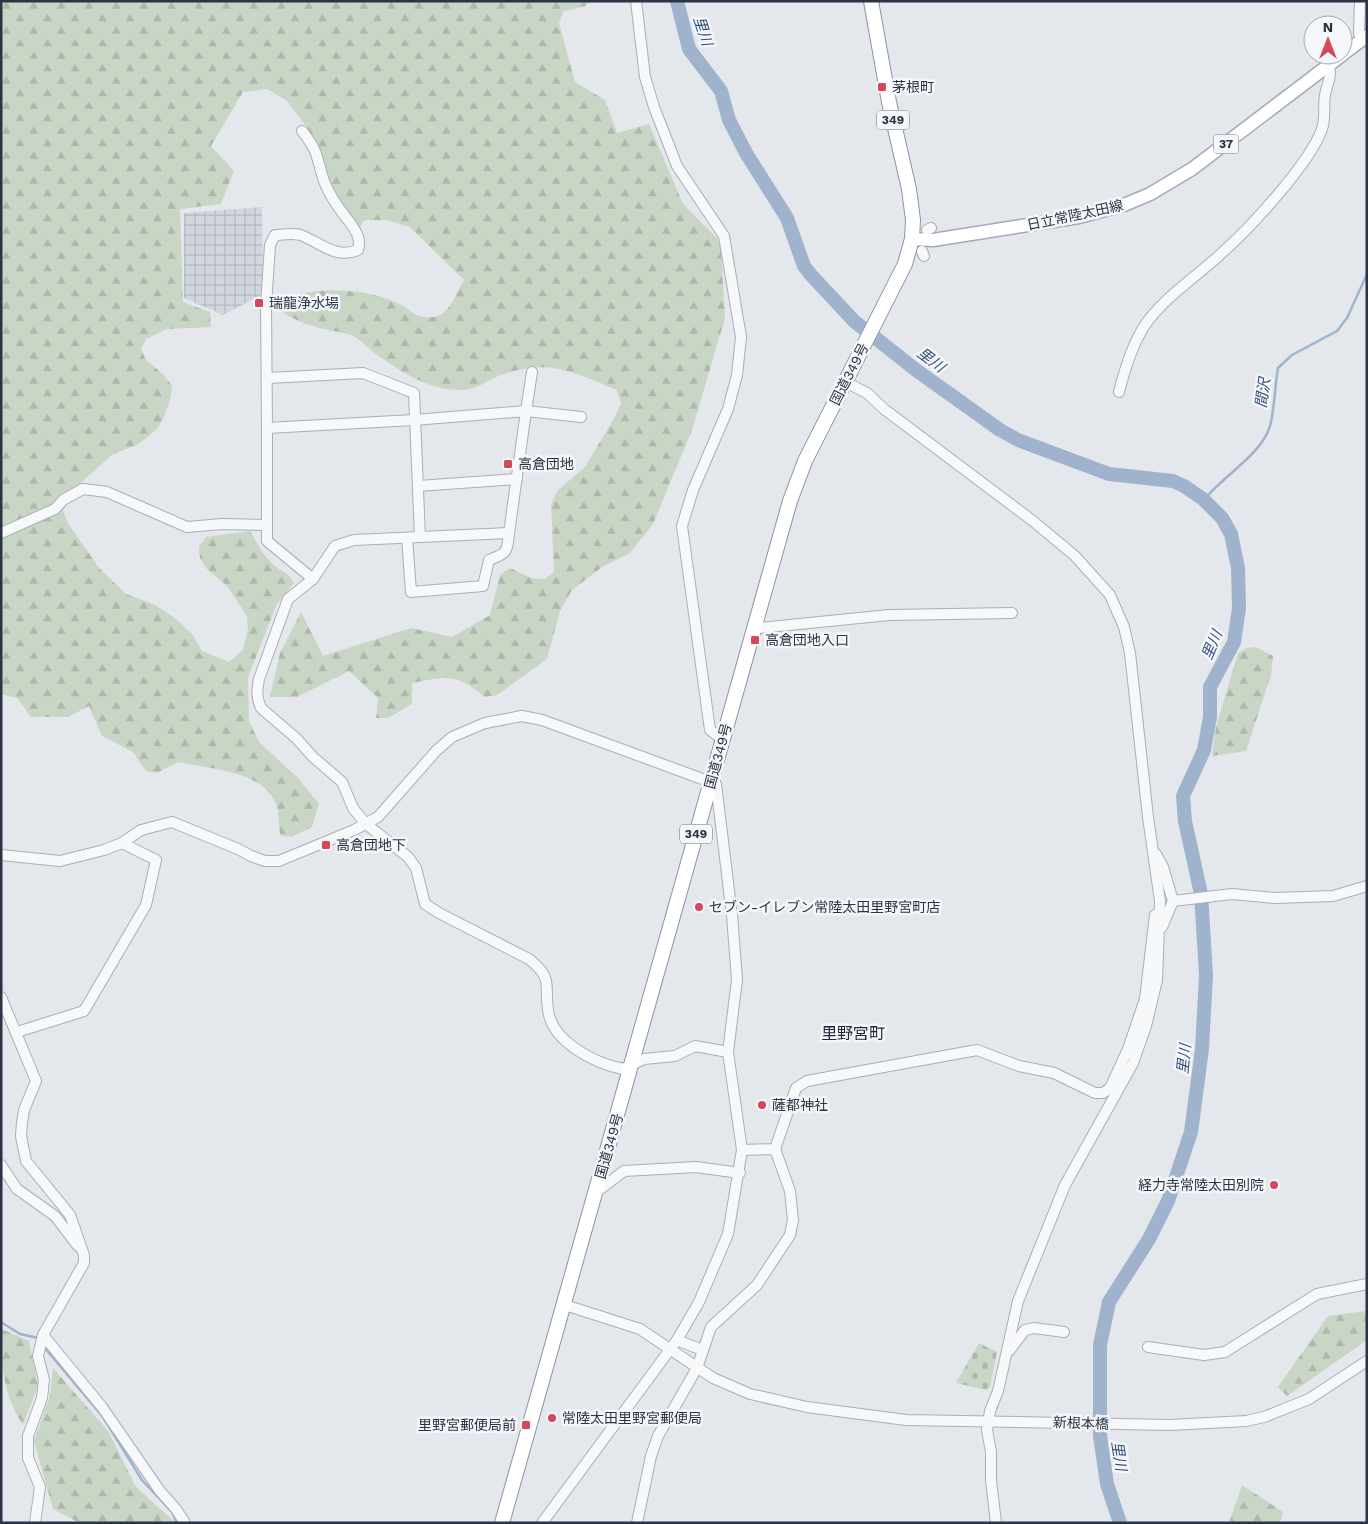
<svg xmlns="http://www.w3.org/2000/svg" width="1368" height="1524" font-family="'Work Sans','Noto Sans JP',sans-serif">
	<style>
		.industrial { fill: url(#industrial-grid) }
		.forest { fill: url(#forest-firs) }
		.cemetery { fill: url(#cemetery-stones) }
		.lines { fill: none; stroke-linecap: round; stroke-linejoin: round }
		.stream { stroke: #9fb4cc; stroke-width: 2.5 }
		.river { stroke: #9fb4cc; stroke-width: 14 }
		.minor-casing { stroke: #a9aeb7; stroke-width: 12 }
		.major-casing { stroke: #a3abb8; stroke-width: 15 }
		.highway-casing { stroke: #8b94a3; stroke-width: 16 }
		.minor { stroke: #f7f8fa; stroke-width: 10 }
		.major { stroke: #fff; stroke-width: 12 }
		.highway { stroke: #fff; stroke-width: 14 }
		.poi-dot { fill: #d1495b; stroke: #f4f6f9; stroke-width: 2 }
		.labels { text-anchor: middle; stroke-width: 5; stroke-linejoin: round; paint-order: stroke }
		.shield { fill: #f4f6f9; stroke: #676e7b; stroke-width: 1 }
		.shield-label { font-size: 12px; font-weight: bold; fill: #2b3445 }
		.poi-label { font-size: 14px; fill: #2b3445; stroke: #f4f6f9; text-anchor: start }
		.street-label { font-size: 14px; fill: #2b3445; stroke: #f4f6f9 }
		.water-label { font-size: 15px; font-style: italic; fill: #34527a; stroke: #f4f6f9 }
		.quarter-label { font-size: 16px; fill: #1d2536; stroke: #f4f6f9 }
	</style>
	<defs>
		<pattern id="industrial-grid" width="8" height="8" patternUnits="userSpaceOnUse" patternTransform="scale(1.25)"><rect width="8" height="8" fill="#d2d6de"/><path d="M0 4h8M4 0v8" fill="none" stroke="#b4b8c0"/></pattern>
		<pattern id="forest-firs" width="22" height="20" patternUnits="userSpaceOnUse" patternTransform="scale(1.25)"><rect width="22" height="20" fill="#c9d6c5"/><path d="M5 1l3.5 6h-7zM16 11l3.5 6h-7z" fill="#adb8ab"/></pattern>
		<pattern id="cemetery-stones" width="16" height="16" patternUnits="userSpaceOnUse" patternTransform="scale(1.25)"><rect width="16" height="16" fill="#c9d6c5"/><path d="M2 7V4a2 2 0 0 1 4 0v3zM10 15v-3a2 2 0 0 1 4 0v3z" fill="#adb8ab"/></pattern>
	</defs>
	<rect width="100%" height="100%" fill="#e4e7ec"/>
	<!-- industrial -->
	<path class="industrial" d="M 262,207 L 263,294 L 223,315 L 184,298 L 184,213 Z"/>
	<!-- forest -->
	<g class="forest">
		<path d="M 1,1 L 590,1 L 585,6 L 563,12 L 559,23 L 575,82 L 605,100 L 617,133 L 649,124 L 683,204 L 717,238 L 721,249 L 725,318 L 692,430 L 653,524 L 630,553 L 602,567 L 572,590 L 560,611 L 547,659 L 497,695 L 485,697 C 456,673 447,676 412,683 L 412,704 L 388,718 L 376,718 L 378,698 L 349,671 L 297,697 L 270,697 L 280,653 L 301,612 L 323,656 L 411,628 L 452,637 L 490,615 L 500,575 L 510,568 L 531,578 L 544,579 L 554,572 L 551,505 L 557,491 L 585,467 L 617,413 L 621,403 L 617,390 C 571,372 551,358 501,375 C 488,380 476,390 462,390 C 431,391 400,372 376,354 C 368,348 360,339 351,335 C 346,333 338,332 333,331 C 314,327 295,322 280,310 L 282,303 C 289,299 296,294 303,293 C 335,287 374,290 403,306 C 414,313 418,319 434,317 C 450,314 457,292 464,280 L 410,227 L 387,220 L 365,220 L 358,229 L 346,227 L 331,197 L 309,130 L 287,101 L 267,89 L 243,92 L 211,146 L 234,171 L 221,204 L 180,209 L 183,302 L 210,312 L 211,327 L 167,329 L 146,339 L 141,349 L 146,360 L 164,375 L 172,386 L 171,397 L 163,419 L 157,429 L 139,444 L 113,454 L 84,480 L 63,510 L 68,523 L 99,568 L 126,594 L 155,605 L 175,618 L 193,635 L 202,651 L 229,662 L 243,650 L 248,628 L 247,616 L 228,587 L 206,568 L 200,558 L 199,547 L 206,537 L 250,531 C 257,543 265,558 276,567 C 285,574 288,572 294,583 L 277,604 L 248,677 L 249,721 L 259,742 L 298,778 L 319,804 L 312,827 L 291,837 L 280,835 C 279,825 279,810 275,801 C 259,770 209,769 178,762 L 157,773 L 146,771 L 133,752 L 102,736 L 89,706 L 68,717 L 31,717 L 17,698 L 1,694 Z"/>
		<path d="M 1256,647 L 1273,656 L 1271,675 L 1246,751 L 1212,756 L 1216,727 L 1238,653 L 1247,648 Z"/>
		<path d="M 1367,1311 L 1367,1340 L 1287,1396 L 1278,1387 L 1328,1316 Z"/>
		<path d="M 1,1329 L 29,1341 L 38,1386 L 23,1425 C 3,1395 1,1365 1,1329 Z"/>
		<path d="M 53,1368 L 108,1431 L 136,1487 L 176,1523 L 80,1523 L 53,1509 L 34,1441 L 50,1396 Z"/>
		<path d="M 1242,1485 L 1283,1512 L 1280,1523 L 1229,1523 Z"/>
	</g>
	<!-- cemetery -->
	<path class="cemetery" d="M 979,1343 L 997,1352 L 990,1387 L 986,1390 L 956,1383 Z"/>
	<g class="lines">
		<!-- stream -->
		<g class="stream">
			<path d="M 1204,500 C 1222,477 1259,456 1269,429 C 1274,417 1275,384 1278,368 L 1292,355 L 1337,331 L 1347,318 L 1367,274"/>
			<path d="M 1,1322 L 20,1334 L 38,1338"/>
			<path d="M 44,1347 L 103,1417 L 142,1480 L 172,1512 L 177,1523"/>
		</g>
		<!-- river -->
		<path class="river" d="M 677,1 L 689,49 L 721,91 L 729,120 L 746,153 L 787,218 L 804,266 L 811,275 L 854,321 L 916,370 L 1000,430 L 1018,440 L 1109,474 L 1173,481 L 1184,486 L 1203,499 L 1222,518 L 1231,534 L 1238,568 L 1239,608 L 1234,642 L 1210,687 L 1210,717 L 1204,750 L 1183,796 L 1185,821 L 1201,894 L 1206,975 L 1202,1049 L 1191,1132 L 1168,1201 L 1149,1239 L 1109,1302 L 1100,1345 L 1100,1436 L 1107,1484 L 1120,1523"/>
		<defs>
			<g id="minor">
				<path d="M 636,1 L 645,77 L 654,107 L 677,166 L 724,236 L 741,337 L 737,375 L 728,409 L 693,490 L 682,526 L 710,730 L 722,739"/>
				<path d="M 1360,1 L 1359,33 L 1361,40"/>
				<path d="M 302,131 C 319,152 316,157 324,181 C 330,197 341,211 351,224 C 357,233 361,239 358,250 C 336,259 322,244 303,236 C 294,232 284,235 275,235 L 270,245 L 266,305 L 267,428 L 414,420 L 526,411 L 509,533 L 354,540 L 335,546 L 313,579 L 288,599 L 259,679 C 257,690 256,697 261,708 L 297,739 L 313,757 L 342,782 L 353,808 L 366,824 L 408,857 L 416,868 L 425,904 L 439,913 L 529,959 C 554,979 544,984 548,1010 C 552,1042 594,1063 623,1069 L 644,1059 L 675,1056 L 695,1046 L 728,1052"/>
				<path d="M 927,230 L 931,228"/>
				<path d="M 922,251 L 924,256"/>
				<path d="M 532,372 L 526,411 L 581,417"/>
				<path d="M 268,378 L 363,373 L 414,393 L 420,537"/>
				<path d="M 845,382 L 867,393 L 884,409 L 1033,521 L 1075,556 L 1110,595 L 1124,627 L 1130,653 L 1148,817 L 1160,901 L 1157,980 L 1146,1026 L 1133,1063 L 1065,1185 L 1018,1301 L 998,1391 L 990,1411 L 987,1430 L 991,1452 L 991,1480 L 996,1523"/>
				<path d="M 1119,392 C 1125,368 1132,345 1145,325 C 1164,297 1199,275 1223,252 C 1251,227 1310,163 1322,129 C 1326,118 1323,105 1325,95 C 1327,83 1332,78 1329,66"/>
				<path d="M 267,428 L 267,541 L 313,579"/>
				<path d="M 418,486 L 517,479"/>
				<path d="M 1,533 L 55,509 L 63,500 L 83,489 L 107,492 L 187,527 L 222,524 L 266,525"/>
				<path d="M 407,538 L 411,592 L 483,586 L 489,560 C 507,553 507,553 509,533"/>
				<path d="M 754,626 L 759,628 L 889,615 L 1012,613"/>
				<path d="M 1156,854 L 1163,867 L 1173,901 L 1162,927"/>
				<path d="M 1,855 L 60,861 L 104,850 L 122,843 L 141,830 L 172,822 L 238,849 L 251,856 L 265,861 L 279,861 L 354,830 L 378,817 L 436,751 L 452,737 L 485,723 L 522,716 L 542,720 L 716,784 L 732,915 L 737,980 L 728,1052 L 742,1150 L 728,1234 L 699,1302 L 677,1340 L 542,1523"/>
				<path d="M 1173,901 L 1232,894 L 1275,898 L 1333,896 L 1367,886"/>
				<path d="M 1,997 L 36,1081 L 24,1110 L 22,1123 L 21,1136 L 26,1161 L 70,1215 L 84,1255 L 84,1263 L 43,1335 L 38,1356 L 44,1380 L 42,1398 L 28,1436 L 28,1458 L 40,1487 L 35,1523"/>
				<path d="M 17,1032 L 84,1011 L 146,905 L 156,860 L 122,843"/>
				<path d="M 742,1150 L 775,1149 L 796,1088 L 807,1081 L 977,1050 L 1019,1066 L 1054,1073 L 1095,1093 L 1103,1093 L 1110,1088 L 1128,1049 L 1145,999 L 1155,915"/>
				<path d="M 1,1165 L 17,1189 L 55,1216 L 78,1246"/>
				<path d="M 595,1193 L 624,1171 L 696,1167 L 740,1173"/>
				<path d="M 565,1305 L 640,1329 L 713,1378 L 750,1394 L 807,1407 L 906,1420 L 1170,1425 L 1246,1421 L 1264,1417 L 1309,1399 L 1367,1361"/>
				<path d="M 43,1335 L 102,1407 L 160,1491 L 176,1509 L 185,1523"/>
				<path d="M 677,1340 L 702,1350"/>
				<path d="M 1148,1347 L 1204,1355 L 1225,1352 L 1317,1294 L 1367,1284"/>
				<path d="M 1009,1351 L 1025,1330 L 1034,1328 L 1064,1332"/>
				<path d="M 637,1523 L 651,1456 L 658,1436 L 697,1368 L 711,1327 L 757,1285 L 790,1235 L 793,1220 L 790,1191 L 775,1149"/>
			</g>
			<g id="major">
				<path d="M 1343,54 L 1367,36"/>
				<path d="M 912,239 L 933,240 L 1009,228 L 1079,217 L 1124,205 L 1150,194 L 1192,169 L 1342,55"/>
			</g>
			<path id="highway" d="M 502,1523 L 790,501 L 805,461 L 905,264 L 912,239 L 913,220 L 909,189 L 889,102 L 871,1"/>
		</defs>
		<!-- minor casing -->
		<use href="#minor" class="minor-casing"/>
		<!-- major casing -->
		<use href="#major" class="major-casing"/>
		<!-- highway casing -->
		<use href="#highway" class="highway-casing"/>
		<!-- minor -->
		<use href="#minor" class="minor"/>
		<!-- major -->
		<use href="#major" class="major"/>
		<!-- highway -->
		<use href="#highway" class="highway"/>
	</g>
	<!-- markers -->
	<g class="poi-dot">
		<rect x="877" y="82" width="10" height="10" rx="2.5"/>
		<rect x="254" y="298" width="10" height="10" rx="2.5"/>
		<rect x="503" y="459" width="10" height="10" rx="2.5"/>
		<rect x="750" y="635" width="10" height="10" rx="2.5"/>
		<rect x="321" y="840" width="10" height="10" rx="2.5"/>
		<circle cx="699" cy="907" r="5"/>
		<circle cx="762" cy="1105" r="5"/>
		<circle cx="1274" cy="1185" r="5"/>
		<circle cx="552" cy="1418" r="5"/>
		<rect x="521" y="1420" width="10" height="10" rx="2.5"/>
	</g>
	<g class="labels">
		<!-- shield labels -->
		<g class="shield">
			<rect x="877" y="110.5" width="32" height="19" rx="4"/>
			<rect x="1213.5" y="134.5" width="25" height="19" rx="4"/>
			<rect x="680" y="824.5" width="32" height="19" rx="4"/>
		</g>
		<g class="shield-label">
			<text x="893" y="124">349</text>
			<text x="1226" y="148">37</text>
			<text x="696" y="838">349</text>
		</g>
		<!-- poi labels -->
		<g class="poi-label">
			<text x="892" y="92">茅根町</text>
			<text x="269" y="308">瑞龍浄水場</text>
			<text x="518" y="469">高倉団地</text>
			<text x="765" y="645">高倉団地入口</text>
			<text x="336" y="850">高倉団地下</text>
			<text x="709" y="912">セブン-イレブン常陸太田里野宮町店</text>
			<text x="772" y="1110">薩都神社</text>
			<text x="1264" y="1190" text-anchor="end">経力寺常陸太田別院</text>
			<text x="562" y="1423">常陸太田里野宮郵便局</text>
			<text x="516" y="1430" text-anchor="end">里野宮郵便局前</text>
		</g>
		<!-- street labels -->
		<g class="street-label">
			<text transform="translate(1075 215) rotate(-12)" y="5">日立常陸太田線</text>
			<text transform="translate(849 374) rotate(-63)" y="5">国道349号</text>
			<text transform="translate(718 756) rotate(-75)" y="5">国道349号</text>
			<text transform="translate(609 1146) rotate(-74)" y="5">国道349号</text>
			<text transform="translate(1081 1423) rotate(2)" y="5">新根本橋</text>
		</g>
		<!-- water labels -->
		<g class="water-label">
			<text transform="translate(703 31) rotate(72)" y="5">里川</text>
			<text transform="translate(931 360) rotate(37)" y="5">里川</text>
			<text transform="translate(1263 393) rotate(-82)" y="5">間沢</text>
			<text transform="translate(1212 645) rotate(-67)" y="5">里川</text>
			<text transform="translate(1184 1059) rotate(-84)" y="5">里川</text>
			<text transform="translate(1119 1456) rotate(81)" y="5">里川</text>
		</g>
		<!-- quarter labels -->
		<g class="quarter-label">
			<text x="853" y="1039">里野宮町</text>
		</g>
	</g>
	<!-- border -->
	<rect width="1368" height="1524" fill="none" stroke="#2b3445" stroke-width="5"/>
	<!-- north arrow -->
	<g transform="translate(1328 40)"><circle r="24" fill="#f4f6f9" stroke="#a4a8b1"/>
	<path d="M0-4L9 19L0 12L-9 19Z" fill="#d1495b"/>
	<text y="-8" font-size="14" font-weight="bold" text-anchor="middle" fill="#2b3445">N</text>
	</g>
</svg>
